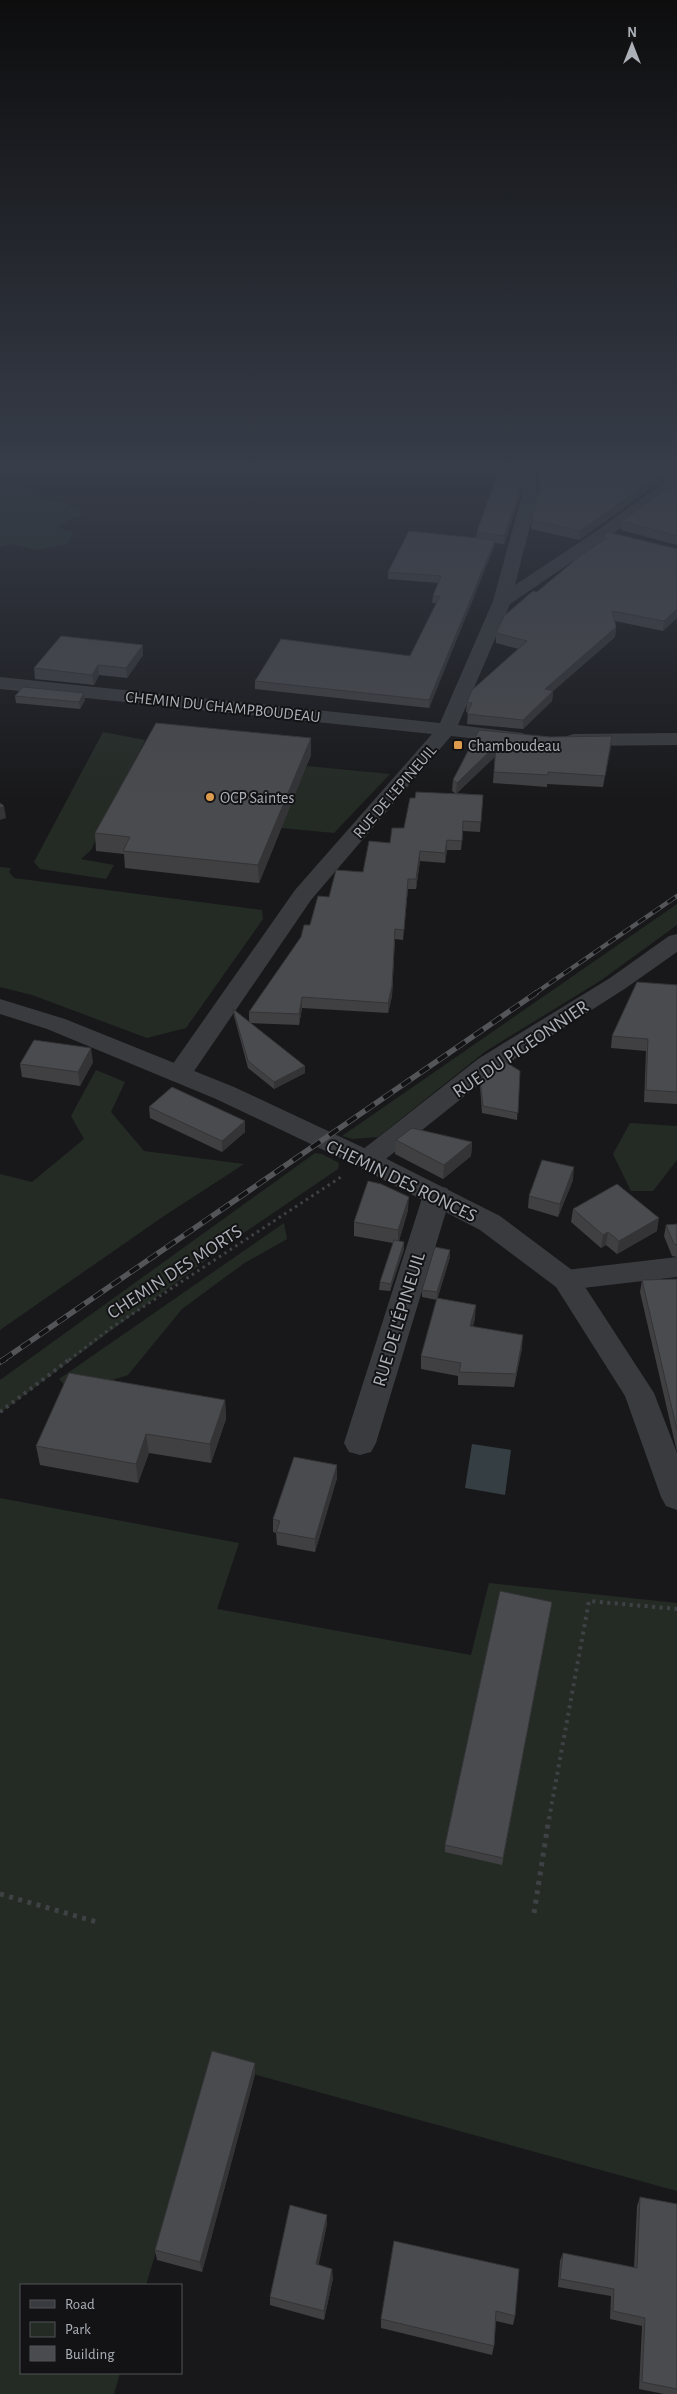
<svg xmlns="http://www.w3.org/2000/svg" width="677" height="2394" font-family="'Alegreya Sans',sans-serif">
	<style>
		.green { fill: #242b25 }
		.water { fill: #343e43 }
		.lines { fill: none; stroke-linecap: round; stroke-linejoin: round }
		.path-far2 { stroke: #3f4245; stroke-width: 3; stroke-dasharray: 2.5 4; stroke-linecap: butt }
		.path-far1 { stroke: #3f4245; stroke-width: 4; stroke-dasharray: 3 4.5; stroke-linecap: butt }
		.path { stroke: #3f4245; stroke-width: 5; stroke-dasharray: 4 5.5; stroke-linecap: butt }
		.minor { fill: #393b3e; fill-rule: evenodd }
		.tertiary { fill: #393b3e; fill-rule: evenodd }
		.rail-far2-casing { stroke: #535559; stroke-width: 4.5 }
		.rail-far1-casing { stroke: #535559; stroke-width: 5.5 }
		.rail-casing { stroke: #535559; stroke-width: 6 }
		.rail-far2 { stroke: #131315; stroke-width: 3; stroke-dasharray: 9; stroke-linecap: butt }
		.rail-far1 { stroke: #131315; stroke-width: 4; stroke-dasharray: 11; stroke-linecap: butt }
		.rail { stroke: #131315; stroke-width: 4.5; stroke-dasharray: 14; stroke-linecap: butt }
		.wall { fill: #404043 }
		.shaded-wall { fill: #343437 }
		.building { fill: #4a4b4e; stroke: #343437 }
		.poi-dot { fill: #dc9b4d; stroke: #131315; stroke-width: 2 }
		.labels { text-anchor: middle; stroke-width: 4; stroke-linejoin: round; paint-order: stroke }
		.far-street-label { font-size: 16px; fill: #acb1b8; stroke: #131315 }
		.far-poi-label { font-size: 16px; fill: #acb1b8; stroke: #131315; text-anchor: start }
		.street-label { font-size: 19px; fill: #acb1b8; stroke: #131315 }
	</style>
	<rect width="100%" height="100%" fill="#18181a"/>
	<!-- green -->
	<g class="green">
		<path d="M 3,480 L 27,488 L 38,500 L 63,502 L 83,514 L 57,527 L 73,533 L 67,544 L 37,550 L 11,544 L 0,547 L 0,483 Z"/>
		<path d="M 103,732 L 145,740 L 91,850 L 81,859 L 114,865 L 106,879 L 40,869 L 34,862 Z"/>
		<path d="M 307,766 L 390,774 L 334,833 L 281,828 Z"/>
		<path d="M 0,867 L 11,868 L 9,872 L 14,878 L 262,910 L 263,919 L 186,1028 L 147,1038 L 32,995 L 0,987 Z"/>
		<path d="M 677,904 L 677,925 L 600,981 L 486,1051 L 378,1137 L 353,1139 L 342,1136 Z"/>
		<path d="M 96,1070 L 125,1082 L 111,1112 L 144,1151 L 244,1164 L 164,1216 L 0,1330 L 0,1174 L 32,1182 L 84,1139 L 71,1116 Z"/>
		<path d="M 630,1123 L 677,1126 L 677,1160 L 653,1191 L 631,1191 L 613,1154 Z"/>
		<path d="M 315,1153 L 322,1154 L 339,1163 L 338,1169 L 232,1241 L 0,1413 L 0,1380 Z"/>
		<path d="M 284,1223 L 287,1239 L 243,1264 L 182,1309 L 128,1375 L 72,1393 L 59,1379 Z"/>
		<path d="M 0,1498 L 239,1543 L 217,1609 L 471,1655 L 489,1583 L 677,1603 L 677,2191 L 213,2063 L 146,2285 L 21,2285 L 21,2373 L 120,2373 L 114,2394 L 0,2394 Z"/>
	</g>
	<!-- water -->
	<path class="water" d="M 472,1444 L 511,1450 L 505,1495 L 465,1488 Z"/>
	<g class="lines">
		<!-- path-far2 -->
		<path class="path-far2" d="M 69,1360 L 111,1328 L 341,1177"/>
		<!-- path-far1 -->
		<g class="path-far1">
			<path d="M 0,1412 L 70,1359"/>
			<path d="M 549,1819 L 589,1601 L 677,1609"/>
		</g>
		<!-- path -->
		<g class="path">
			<path d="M 0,1894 L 100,1923"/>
			<path d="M 534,1913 L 549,1818"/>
		</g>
		<!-- minor -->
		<g class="minor">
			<path d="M 519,469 L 535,469 L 538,495 L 515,585 L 598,530 L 672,476 L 677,474 L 677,486 L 610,536 L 510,604 L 458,725 L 523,733 L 526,737 L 523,741 L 516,743 L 451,736 L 311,900 L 188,1080 L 179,1082 L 170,1080 L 166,1074 L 170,1068 L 295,890 L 432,734 L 0,689 L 0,677 L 440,723 L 493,601 L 522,495 Z"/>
			<path d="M 677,733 L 677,745 L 574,746 L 567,744 L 564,740 L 567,736 L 574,734 Z"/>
			<path d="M 677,934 L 677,952 L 626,988 L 496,1071 L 377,1166 L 367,1169 L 357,1166 L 354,1160 L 357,1154 L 478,1059 L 610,978 L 669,936 Z"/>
			<path d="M 437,1186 L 447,1188 L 451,1195 L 376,1443 L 371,1452 L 360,1455 L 349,1452 L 344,1443 L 423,1195 L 427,1188 Z"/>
			<path d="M 677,1257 L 677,1277 L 566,1290 L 556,1287 L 552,1280 L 556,1273 L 566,1270 Z"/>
		</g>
		<!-- tertiary -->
		<path class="tertiary" d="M 0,999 L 65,1019 L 234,1087 L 377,1154 L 500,1216 L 576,1273 L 654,1393 L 677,1453 L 677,1510 L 666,1506 L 661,1497 L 625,1396 L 556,1287 L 480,1230 L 357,1166 L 216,1099 L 47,1029 L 0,1014 Z"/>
		<defs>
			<path id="rail-far2" d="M 534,994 L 677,896"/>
			<path id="rail-far1" d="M 3,1360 L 536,993"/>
			<path id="rail" d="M 0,1362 L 5,1359"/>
		</defs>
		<!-- rail-far2 casing -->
		<use href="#rail-far2" class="rail-far2-casing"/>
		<!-- rail-far1 casing -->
		<use href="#rail-far1" class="rail-far1-casing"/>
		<!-- rail casing -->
		<use href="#rail" class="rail-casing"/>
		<!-- rail-far2 -->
		<use href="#rail-far2" class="rail-far2"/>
		<!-- rail-far1 -->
		<use href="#rail-far1" class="rail-far1"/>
		<!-- rail -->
		<use href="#rail" class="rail"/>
	</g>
	<!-- wall -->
	<g class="wall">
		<path d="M 537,469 L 677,469 L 677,473 L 676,472 L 671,474 L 579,540 L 531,529 L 532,520 L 539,491 Z"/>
		<path d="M 677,481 L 677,545 L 621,530 L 622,521 Z"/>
		<path d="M 520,495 L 504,544 L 494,543 L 494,547 L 429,708 L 255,689 L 255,681 L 410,656 L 436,603 L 432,603 L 433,596 L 438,583 L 388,579 L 388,572 L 476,538 L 477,532 Z"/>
		<path d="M 602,537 L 677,549 L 677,618 L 663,631 L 615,621 L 616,627 L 615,637 L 553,691 L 552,701 L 523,729 L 467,724 L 468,712 L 466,712 L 467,702 L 519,649 L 496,643 L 496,633 L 537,592 L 601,542 Z"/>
		<path d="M 143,655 L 127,678 L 99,675 L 94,685 L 35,679 L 34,668 Z"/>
		<path d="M 15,696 L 85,700 L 80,709 L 16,703 Z"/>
		<path d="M 479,730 L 550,737 L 612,736 L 603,787 L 547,784 L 547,787 L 493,783 L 495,756 L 457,793 L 483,795 L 480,832 L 463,831 L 461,850 L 447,850 L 445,863 L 420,861 L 416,889 L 408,889 L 403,940 L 395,939 L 392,996 L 388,1013 L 302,1008 L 299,1025 L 250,1023 L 305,1073 L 274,1089 L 248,1068 L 234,1016 L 233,1009 L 249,1022 L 249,1012 L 329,897 L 363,872 L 404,828 L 415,798 L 455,793 L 452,791 L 453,780 Z"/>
		<path d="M 311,738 L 311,755 L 259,883 L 125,868 L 124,854 L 96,851 L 95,833 Z"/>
		<path d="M 677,985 L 677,1104 L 644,1102 L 646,1051 L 611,1048 L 612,1036 Z"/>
		<path d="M 93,1062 L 80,1086 L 22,1077 L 20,1064 Z"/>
		<path d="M 520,1071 L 517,1120 L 482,1113 L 480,1086 L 480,1079 Z"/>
		<path d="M 149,1107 L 245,1132 L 222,1152 L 150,1118 Z"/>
		<path d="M 396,1140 L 472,1142 L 471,1156 L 443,1179 L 395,1154 Z"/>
		<path d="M 573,1180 L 558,1217 L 528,1208 L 529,1196 Z"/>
		<path d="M 573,1209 L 657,1231 L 617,1254 L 606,1245 L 601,1248 L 571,1222 Z"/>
		<path d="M 408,1210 L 399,1241 L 404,1242 L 404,1249 L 390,1291 L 379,1290 L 380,1282 L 393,1243 L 354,1236 L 354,1222 Z"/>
		<path d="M 677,1224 L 677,1257 L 672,1256 L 664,1236 L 666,1225 Z"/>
		<path d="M 450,1257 L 437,1300 L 422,1297 L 422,1290 Z"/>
		<path d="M 677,1279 L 677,1452 L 640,1292 L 642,1280 Z"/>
		<path d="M 475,1318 L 473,1326 L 522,1348 L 514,1387 L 458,1385 L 458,1376 L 421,1369 L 421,1356 Z"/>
		<path d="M 225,1400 L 226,1419 L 211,1463 L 149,1453 L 138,1483 L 40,1465 L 36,1446 Z"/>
		<path d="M 337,1465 L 337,1478 L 315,1552 L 277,1545 L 276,1533 L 273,1532 L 273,1519 Z"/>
		<path d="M 552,1602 L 502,1865 L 445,1852 L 445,1845 Z"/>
		<path d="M 255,2074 L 202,2272 L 157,2260 L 155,2250 Z"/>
		<path d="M 640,2197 L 677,2204 L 677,2394 L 664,2394 L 639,2389 L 642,2326 L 610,2319 L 611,2296 L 558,2287 L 560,2261 L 563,2253 L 634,2268 L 637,2206 Z"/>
		<path d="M 327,2215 L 327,2224 L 318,2265 L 333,2278 L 324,2320 L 270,2305 L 270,2297 Z"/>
		<path d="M 394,2241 L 515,2316 L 513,2325 L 496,2321 L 494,2346 L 492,2355 L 381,2328 L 381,2319 Z"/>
	</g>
	<!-- shaded-wall -->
	<g class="shaded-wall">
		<path d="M 667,469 L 677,469 L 676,472 L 671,474 L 579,540 L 580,531 Z"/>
		<path d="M 521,486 L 520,495 L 504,544 L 504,536 Z"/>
		<path d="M 495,540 L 494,547 L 429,708 L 429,700 Z"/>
		<path d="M 677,609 L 677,618 L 663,631 L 664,621 Z"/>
		<path d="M 616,627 L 615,637 L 544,699 L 545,689 Z"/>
		<path d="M 143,645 L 143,655 L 127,678 L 126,668 Z"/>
		<path d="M 98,665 L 99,675 L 94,685 L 92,675 Z"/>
		<path d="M 553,691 L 552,701 L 523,729 L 523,720 Z"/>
		<path d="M 84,693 L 85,700 L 80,709 L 79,702 Z"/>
		<path d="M 612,736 L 611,747 L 603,787 L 605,776 Z"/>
		<path d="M 311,738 L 311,755 L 259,883 L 258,865 Z"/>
		<path d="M 496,745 L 496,756 L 456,794 L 457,783 Z"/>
		<path d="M 4,806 L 6,818 L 0,820 L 0,808 Z"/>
		<path d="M 447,840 L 447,850 L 445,863 L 445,853 Z"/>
		<path d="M 420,851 L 420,861 L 416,889 L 416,879 Z"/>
		<path d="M 408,879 L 408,889 L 403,940 L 404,930 Z"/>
		<path d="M 395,929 L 392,996 L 388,1013 L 388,1003 Z"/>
		<path d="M 302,997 L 302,1008 L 299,1025 L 299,1014 Z"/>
		<path d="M 91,1048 L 93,1062 L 80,1086 L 78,1072 Z"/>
		<path d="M 305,1066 L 305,1073 L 274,1089 L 274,1082 Z"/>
		<path d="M 245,1121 L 245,1132 L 222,1152 L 222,1141 Z"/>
		<path d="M 472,1142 L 471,1156 L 443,1179 L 444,1165 Z"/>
		<path d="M 574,1167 L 573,1180 L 558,1217 L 560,1204 Z"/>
		<path d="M 409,1197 L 408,1210 L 398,1244 L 398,1230 Z"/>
		<path d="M 659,1218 L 657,1231 L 617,1254 L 619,1241 Z"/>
		<path d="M 608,1232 L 606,1245 L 601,1248 L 603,1235 Z"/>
		<path d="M 404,1242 L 404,1249 L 390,1291 L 391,1284 Z"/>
		<path d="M 450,1250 L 450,1257 L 437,1300 L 437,1292 Z"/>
		<path d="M 476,1305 L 475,1318 L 469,1339 L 470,1326 Z"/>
		<path d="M 523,1335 L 522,1348 L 514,1387 L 516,1374 Z"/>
		<path d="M 225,1400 L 226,1419 L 211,1463 L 210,1444 Z"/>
		<path d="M 146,1434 L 149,1453 L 138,1483 L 136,1464 Z"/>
		<path d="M 337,1465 L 337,1478 L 315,1552 L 315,1539 Z"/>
		<path d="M 255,2063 L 255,2074 L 202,2272 L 200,2262 Z"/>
		<path d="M 327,2215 L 327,2224 L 317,2273 L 316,2264 Z"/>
		<path d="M 332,2269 L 333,2278 L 324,2320 L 324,2311 Z"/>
	</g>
	<!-- building -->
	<g class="building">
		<path d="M 499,469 L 519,469 L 521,486 L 504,536 L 477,532 Z"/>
		<path d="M 538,469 L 667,469 L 580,531 L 532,520 L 540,487 Z"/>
		<path d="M 677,481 L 677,536 L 622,521 Z"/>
		<path d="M 409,531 L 495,540 L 429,700 L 255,681 L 281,639 L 410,656 L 440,596 L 433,596 L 441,576 L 388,572 Z"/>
		<path d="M 608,532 L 677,549 L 677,609 L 664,621 L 612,611 L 616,627 L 545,689 L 553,691 L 523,720 L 467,714 L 472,703 L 467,702 L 472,690 L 527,641 L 496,633 L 504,616 L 533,591 L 537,592 L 581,555 L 607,538 L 602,537 Z"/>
		<path d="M 61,636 L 143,645 L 126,668 L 98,665 L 92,675 L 34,668 Z"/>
		<path d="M 23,687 L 84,693 L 79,702 L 15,696 Z"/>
		<path d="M 156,723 L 311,738 L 258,865 L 123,851 L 130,837 L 95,833 Z"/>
		<path d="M 479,730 L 550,737 L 612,736 L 605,776 L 548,772 L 548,775 L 494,772 L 496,745 L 457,783 L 453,780 Z"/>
		<path d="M 416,792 L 483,795 L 481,822 L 463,821 L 462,841 L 447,840 L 445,853 L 420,851 L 416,879 L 408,879 L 404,930 L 395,929 L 392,986 L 388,1003 L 302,997 L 299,1014 L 249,1012 L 301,937 L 304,925 L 310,925 L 318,896 L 329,897 L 336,870 L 363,872 L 369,841 L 390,843 L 392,828 L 404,828 L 410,798 L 415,798 Z"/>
		<path d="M 0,803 L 4,806 L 0,808 Z"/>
		<path d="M 637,982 L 677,985 L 677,1092 L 646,1090 L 648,1039 L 612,1036 Z"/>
		<path d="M 233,1009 L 305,1066 L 274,1082 L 248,1061 Z"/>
		<path d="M 34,1040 L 91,1048 L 78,1072 L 20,1064 Z"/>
		<path d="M 504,1061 L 520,1071 L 518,1113 L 483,1106 L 480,1079 Z"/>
		<path d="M 172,1087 L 245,1121 L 222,1141 L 149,1107 Z"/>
		<path d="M 412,1128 L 472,1142 L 444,1165 L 396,1140 Z"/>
		<path d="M 542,1160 L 574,1167 L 560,1204 L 529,1196 Z"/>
		<path d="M 368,1181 L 381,1184 L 409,1197 L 398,1230 L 354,1222 Z"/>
		<path d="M 617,1184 L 659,1218 L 619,1241 L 608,1232 L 603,1235 L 573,1209 Z"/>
		<path d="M 677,1224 L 677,1245 L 674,1244 L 666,1225 Z"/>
		<path d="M 394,1240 L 404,1242 L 391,1284 L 380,1282 Z"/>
		<path d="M 435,1247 L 450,1250 L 437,1292 L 422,1290 Z"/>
		<path d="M 677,1279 L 677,1430 L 642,1280 Z"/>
		<path d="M 437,1298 L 476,1305 L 470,1326 L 523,1335 L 516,1374 L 459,1372 L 461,1363 L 421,1356 Z"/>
		<path d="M 69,1373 L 225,1400 L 210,1444 L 146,1434 L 136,1464 L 36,1446 Z"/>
		<path d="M 294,1457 L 337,1465 L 315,1539 L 276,1532 L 280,1521 L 273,1519 Z"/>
		<path d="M 500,1591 L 552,1602 L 503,1858 L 445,1845 Z"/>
		<path d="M 212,2051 L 255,2063 L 200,2262 L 155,2250 Z"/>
		<path d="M 640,2197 L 677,2204 L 677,2389 L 642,2382 L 645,2318 L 613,2311 L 614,2289 L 560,2279 L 563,2253 L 637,2268 Z"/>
		<path d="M 290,2205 L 327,2215 L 316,2264 L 332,2269 L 324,2311 L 270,2297 Z"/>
		<path d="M 394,2241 L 519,2269 L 515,2316 L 496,2311 L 494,2346 L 381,2319 Z"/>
	</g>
	<!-- sky -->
	<linearGradient id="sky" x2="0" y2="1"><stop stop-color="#0d0d0e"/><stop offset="0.58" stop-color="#373d49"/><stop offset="1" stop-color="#373d49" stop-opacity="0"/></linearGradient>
	<rect width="677" height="804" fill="url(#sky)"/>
	<!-- markers -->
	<g class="poi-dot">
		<rect x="453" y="740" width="10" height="10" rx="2.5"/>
		<circle cx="210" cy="797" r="5"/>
	</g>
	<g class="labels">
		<!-- far-street labels -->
		<g class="far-street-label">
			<text transform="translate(223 706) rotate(6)" y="6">CHEMIN DU CHAMPBOUDEAU</text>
			<text transform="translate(394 791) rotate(-49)" y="6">RUE DE L'EPINEUIL</text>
		</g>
		<!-- far-poi labels -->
		<g class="far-poi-label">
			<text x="468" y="751">Chamboudeau</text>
			<text x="220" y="803">OCP Saintes</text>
		</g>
		<!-- street labels -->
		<g class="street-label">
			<text transform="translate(520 1048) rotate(-34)" y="7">RUE DU PIGEONNIER</text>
			<text transform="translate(402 1180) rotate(26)" y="7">CHEMIN DES RONCES</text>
			<text transform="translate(174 1271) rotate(-33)" y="7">CHEMIN DES MORTS</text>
			<text transform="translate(398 1319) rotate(-73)" y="7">RUE DE L'ÉPINEUIL</text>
		</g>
	</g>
	<!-- legend -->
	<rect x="20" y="2284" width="162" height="90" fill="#131315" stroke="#505256"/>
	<rect x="30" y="2300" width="25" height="8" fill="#393b3e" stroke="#505256"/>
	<text x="65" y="2309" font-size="15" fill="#acb1b8">Road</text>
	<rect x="30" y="2322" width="25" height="15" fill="#242b25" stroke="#505256"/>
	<text x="65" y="2334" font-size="15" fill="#acb1b8">Park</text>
	<rect x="30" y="2346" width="25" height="15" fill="#4a4b4e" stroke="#505256"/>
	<text x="65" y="2359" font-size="15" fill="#acb1b8">Building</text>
	<!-- north arrow -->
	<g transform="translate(632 45)" stroke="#131315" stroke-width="4" paint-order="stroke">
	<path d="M0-4L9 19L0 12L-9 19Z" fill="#acb1b8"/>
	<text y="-8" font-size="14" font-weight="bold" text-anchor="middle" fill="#acb1b8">N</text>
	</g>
</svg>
